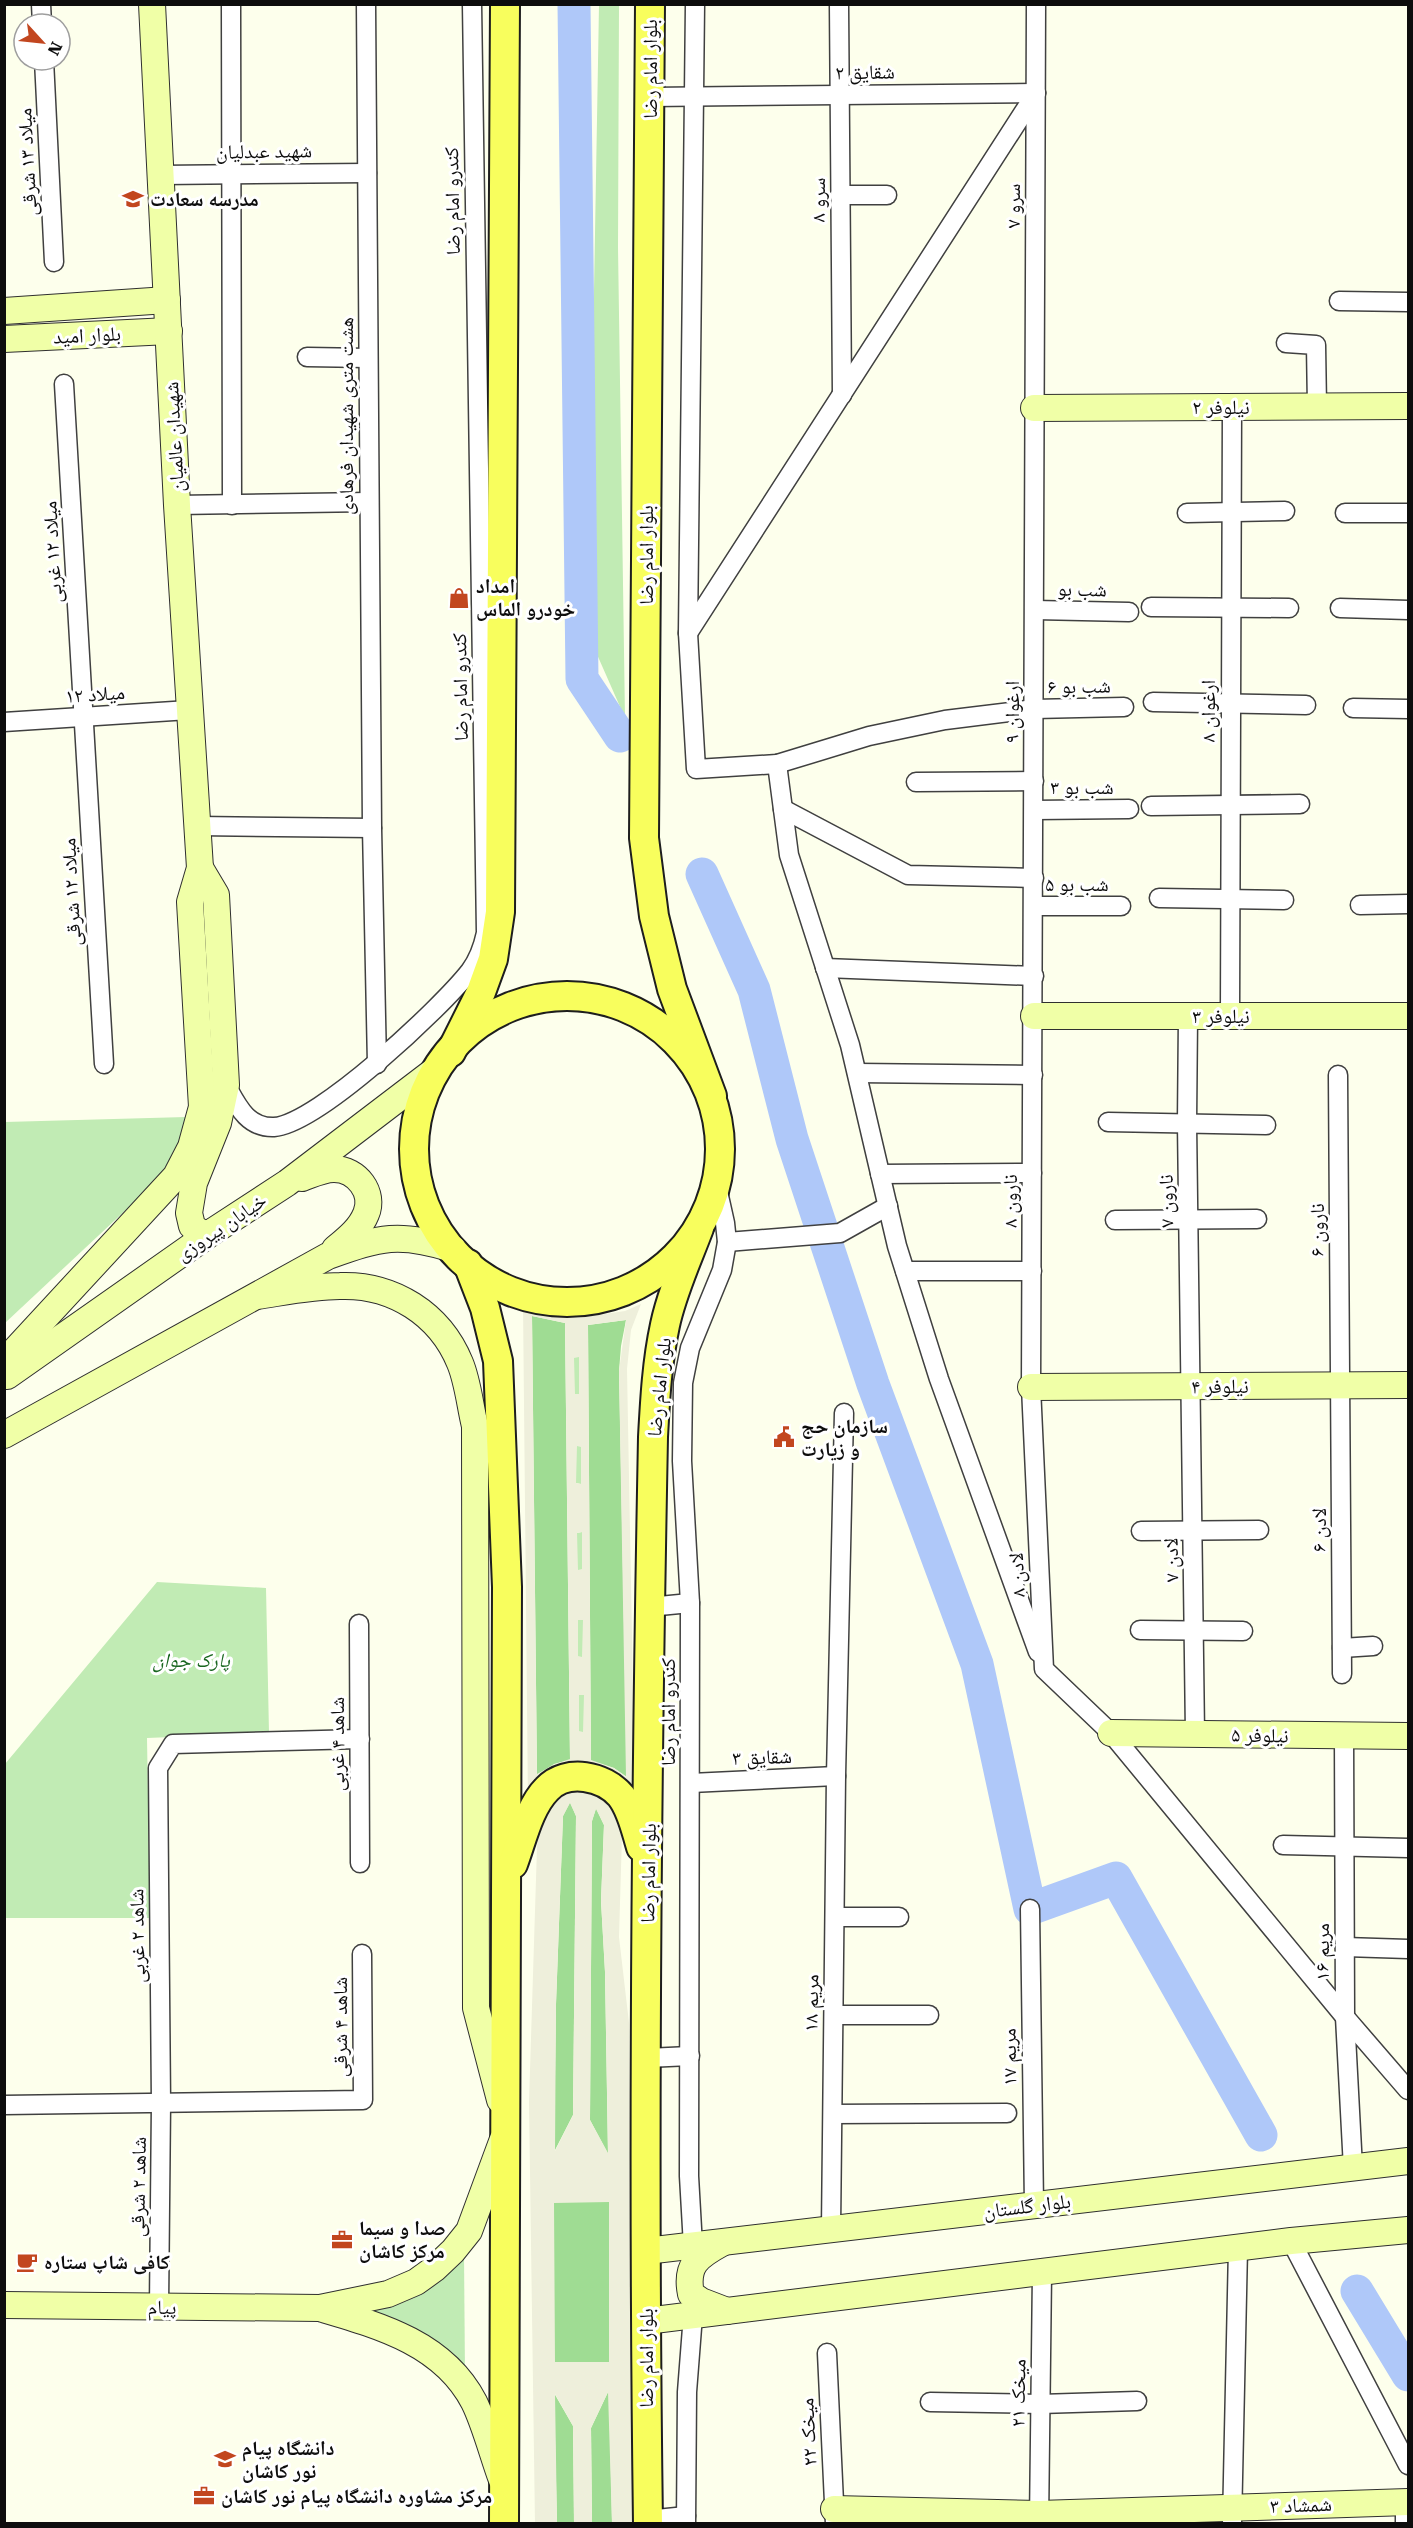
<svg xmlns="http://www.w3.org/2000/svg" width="1413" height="2528" font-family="'Roboto Serif','Noto Naskh Arabic',serif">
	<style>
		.green { fill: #c1ebb4 }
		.forest { fill: #9fdc93 }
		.plaza { fill: #eeefdb; fill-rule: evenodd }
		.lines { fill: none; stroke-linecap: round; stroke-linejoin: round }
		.river { stroke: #afc8f9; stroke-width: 33 }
		.street-casing { stroke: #404040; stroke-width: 21 }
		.secondary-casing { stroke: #2f2f2f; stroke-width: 28 }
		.primary-casing { stroke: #1e1e1e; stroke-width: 32 }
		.street { stroke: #fff; stroke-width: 18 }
		.secondary { stroke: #f0ffa7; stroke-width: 26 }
		.primary { stroke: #f8fe5d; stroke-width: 28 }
		.labels { text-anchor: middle; stroke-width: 6; stroke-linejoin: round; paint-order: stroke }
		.street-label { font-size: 20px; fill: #0d0d0d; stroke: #fff }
		.poi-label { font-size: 20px; font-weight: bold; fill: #0d0d0d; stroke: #fff; text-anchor: start }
		.park-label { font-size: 20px; font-style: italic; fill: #1a6720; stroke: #fff }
	</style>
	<rect width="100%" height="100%" fill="#fdffec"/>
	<!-- green -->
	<g class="green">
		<path d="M 619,5 L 618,247 L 625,718 L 588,634 L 599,5 Z"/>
		<path d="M 186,1117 L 176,1163 L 5,1323 L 5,1122 Z"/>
		<rect x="574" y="1357" width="5" height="37"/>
		<path d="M 576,1446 L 581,1446 L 581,1484 L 576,1483 Z"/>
		<path d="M 582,1532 L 582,1570 L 577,1570 L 577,1533 Z"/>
		<path d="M 157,1582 L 266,1588 L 269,1733 L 147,1738 L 150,1918 L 5,1918 L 5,1764 Z"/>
		<rect x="578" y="1620" width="5" height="37"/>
		<rect x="579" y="1695" width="5" height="37"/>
		<path d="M 464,2254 L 465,2375 L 361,2313 Z"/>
	</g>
	<!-- forest -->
	<g class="forest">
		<path d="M 532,1316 L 565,1323 L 570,1760 L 554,1764 L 537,1775 Z"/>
		<path d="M 626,1320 L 621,1346 L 619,1371 L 627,1777 L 614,1768 L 591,1761 L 588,1325 Z"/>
		<path d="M 570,1802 L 576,1816 L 573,2115 L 554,2152 L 556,2004 L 563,1816 Z"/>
		<path d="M 596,1808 L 604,1825 L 601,1901 L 605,1972 L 608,2154 L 590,2120 L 592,1821 Z"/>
		<path d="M 554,2202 L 609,2202 L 610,2362 L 554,2362 Z"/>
		<path d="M 609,2390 L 612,2523 L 592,2523 L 591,2428 Z"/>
		<path d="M 554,2393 L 573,2426 L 574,2523 L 557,2523 Z"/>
	</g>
	<!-- plaza -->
	<g class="plaza">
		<path d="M 523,1304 L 555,1315 L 578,1318 L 625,1311 L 641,1304 L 631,1330 L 627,1369 L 635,1799 L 610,1776 L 528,1804 ZM 532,1316 L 565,1323 L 570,1759 L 555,1764 L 537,1774 ZM 626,1320 L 619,1371 L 626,1777 L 614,1768 L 591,1760 L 588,1325 ZM 579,1357 L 579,1394 L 575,1394 L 574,1358 ZM 577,1446 L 581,1447 L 581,1484 L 576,1483 ZM 582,1532 L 582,1569 L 578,1570 L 577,1533 ZM 578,1620 L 583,1620 L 582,1657 L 578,1656 ZM 579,1695 L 584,1695 L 583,1732 L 579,1731 Z"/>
		<path d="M 563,1787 L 602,1791 L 619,1815 L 622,1835 L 619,1937 L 629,2023 L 634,2523 L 612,2523 L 608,2392 L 591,2428 L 592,2523 L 574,2523 L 573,2426 L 555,2394 L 557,2523 L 535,2524 L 529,2102 L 537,1847 L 539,1821 ZM 570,1803 L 576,1816 L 573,2115 L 555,2151 L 556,2004 L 563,1816 ZM 596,1809 L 604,1825 L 601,1901 L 605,1972 L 608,2153 L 590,2120 L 592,1821 ZM 609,2202 L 609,2362 L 555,2362 L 554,2203 Z"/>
	</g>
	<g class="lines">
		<!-- river -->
		<g class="river">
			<path d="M 574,4 L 582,679 L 620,736"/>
			<path d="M 702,874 L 754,990 L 792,1139 L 873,1384 L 977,1664 L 1030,1909 L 1116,1878 L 1261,2135"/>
			<path d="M 1357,2291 L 1408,2375"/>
		</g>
		<defs>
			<g id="street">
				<path d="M 41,4 L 42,24"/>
				<path d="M 231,4 L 232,505"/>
				<path d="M 366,4 L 372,828 L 377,1064"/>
				<path d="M 695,4 L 688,633 L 696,769 L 777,764 L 869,736 L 945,720 L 1034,709 L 1124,707"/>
				<path d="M 839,4 L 842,395"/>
				<path d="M 1036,4 L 1031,1387 L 1044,1669 L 1111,1733 L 1345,2017 L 1408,2090"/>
				<path d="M 44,60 L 54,262"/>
				<path d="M 650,97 L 1036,93"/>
				<path d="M 161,175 L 367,173"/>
				<path d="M 840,195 L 887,195"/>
				<path d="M 1339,301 L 1408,302"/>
				<path d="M 1286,343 L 1316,345 L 1317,407"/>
				<path d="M 307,357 L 368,358"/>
				<path d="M 64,384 L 104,1064"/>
				<path d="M 177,505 L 369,502"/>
				<path d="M 1187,513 L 1285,511"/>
				<path d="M 1345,513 L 1408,513"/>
				<path d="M 1151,607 L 1289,608"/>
				<path d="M 1340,608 L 1408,610"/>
				<path d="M 1035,610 L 1129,612"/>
				<path d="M 688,633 L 1036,93"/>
				<path d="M 1153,702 L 1306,705"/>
				<path d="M 1353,708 L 1408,709"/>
				<path d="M 4,722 L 189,710"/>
				<path d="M 777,764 L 789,855 L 850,1045 L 897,1246 L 939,1379 L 1038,1652"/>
				<path d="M 916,782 L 1034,781"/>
				<path d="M 1151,806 L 1300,804"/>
				<path d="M 783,809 L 908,875 L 1034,878"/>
				<path d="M 1034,810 L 1129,809"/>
				<path d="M 197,826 L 372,828"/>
				<path d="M 1159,898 L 1284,900"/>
				<path d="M 1360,905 L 1408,904"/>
				<path d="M 1034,906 L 1121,906"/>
				<path d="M 825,968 L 1034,976"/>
				<path d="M 1188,1016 L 1187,1123 L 1195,1734"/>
				<path d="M 1230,1016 L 1232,407"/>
				<path d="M 857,1073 L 1033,1075"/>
				<path d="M 1338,1075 L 1342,1674"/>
				<path d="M 226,1085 C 237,1105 247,1128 274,1127 C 318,1124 442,1007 470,971 C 479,959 483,947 486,933 L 472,4"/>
				<path d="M 1108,1122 L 1266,1125"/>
				<path d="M 880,1174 L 1032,1173"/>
				<path d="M 1115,1220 L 1257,1219"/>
				<path d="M 727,1242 L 840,1233 L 888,1206"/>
				<path d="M 905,1271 L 1032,1271"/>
				<path d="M 1141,1531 L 1259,1530"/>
				<path d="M 649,1607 L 690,1603"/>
				<path d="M 359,1624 L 360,1863"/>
				<path d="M 1140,1630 L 1243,1631"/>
				<path d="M 1342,1648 L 1373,1646"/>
				<path d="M 1344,1735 L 1345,2017 L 1353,2168"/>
				<path d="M 691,1783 L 836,1776"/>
				<path d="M 1283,1845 L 1408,1848"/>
				<path d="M 1030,1909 L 1034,2205"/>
				<path d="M 835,1917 L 899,1917"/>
				<path d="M 1345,1947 L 1408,1949"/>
				<path d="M 834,2015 L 929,2015"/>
				<path d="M 647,2058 L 690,2056"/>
				<path d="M 4,2105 L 363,2100 L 362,1954"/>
				<path d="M 833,2114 L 1007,2113"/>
				<path d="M 831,2229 L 836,1776 L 844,1413"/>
				<path d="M 1291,2241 L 1408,2465"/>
				<path d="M 693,2246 L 689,2176 L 690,1603 L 682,1461 L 683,1383 L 690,1348 L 722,1270 L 727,1242 L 725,1223 L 717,1187"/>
				<path d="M 159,2307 L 161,2103 L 158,1768 L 173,1744 L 360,1739"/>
				<path d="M 827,2353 L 835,2524"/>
				<path d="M 930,2402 L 1040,2404 L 1137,2401"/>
				<path d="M 647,2520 L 686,2516"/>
				<path d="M 686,2524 L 687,2392 L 693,2315"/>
				<path d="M 1039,2524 L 1042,2272"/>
				<path d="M 1232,2524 L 1238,2248"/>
				<path d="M 1405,2524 L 1405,2502"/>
			</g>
			<g id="secondary">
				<path d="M 4,311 L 167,300"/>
				<path d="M 4,339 L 169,331"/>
				<path d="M 1034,408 L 1408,406"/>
				<path d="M 200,868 L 216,895 L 226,1085 L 218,1123 L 194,1183 L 189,1213 L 192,1226 L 198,1231 L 205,1234 L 212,1232"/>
				<path d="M 1034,1016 L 1408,1016"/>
				<path d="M 302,1178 C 313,1174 323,1169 334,1169 C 357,1169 375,1193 366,1214 C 360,1229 347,1239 335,1249"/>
				<path d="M 257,1296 C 284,1292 313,1286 340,1286 C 393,1284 440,1314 460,1363 C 468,1382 470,1406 475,1426 L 476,2008 L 500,2100"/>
				<path d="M 4,1362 L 176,1176 L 191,1147 L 202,1107 L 190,902 L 200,868 L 177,505 L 152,4"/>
				<path d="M 7,1376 L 212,1232 L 287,1183 L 434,1071"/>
				<path d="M 1031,1387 L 1408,1385"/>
				<path d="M 4,1435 L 328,1256 C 381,1237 399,1232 453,1249"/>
				<path d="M 1111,1733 L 1408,1736"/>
				<path d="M 722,2243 C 698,2256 685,2265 691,2294 L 701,2301 L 727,2311"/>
				<path d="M 646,2251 L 1408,2161"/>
				<path d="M 4,2305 L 320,2308 L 388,2294 L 416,2282 L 434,2269 L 453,2251 L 469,2231 L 503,2139"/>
				<path d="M 323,2309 C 381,2326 444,2344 474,2402 C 485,2424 493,2456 502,2480"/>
				<path d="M 646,2321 L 1291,2241 L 1408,2230"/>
				<path d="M 834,2509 L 1039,2514 L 1408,2502"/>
			</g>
			<g id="primary">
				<path d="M 650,4 L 644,838 L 654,916 L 672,989 L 712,1096"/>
				<circle cx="567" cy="1149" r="153"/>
				<path d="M 451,1052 L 481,992 L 493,959 L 500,912 L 505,4"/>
				<path d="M 468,1264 L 485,1308 L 498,1361 L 507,1587 L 504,2524"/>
				<path d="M 513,1864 C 522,1840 529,1807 547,1789 C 567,1768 604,1776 621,1796 C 632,1810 636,1831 641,1847"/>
				<path d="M 648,2524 C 643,2162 646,1799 653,1437 C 655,1400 657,1362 665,1325 C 672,1292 687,1260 699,1228"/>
			</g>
		</defs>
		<!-- street casing -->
		<use href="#street" class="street-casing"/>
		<!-- secondary casing -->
		<use href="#secondary" class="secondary-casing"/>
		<!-- primary casing -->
		<use href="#primary" class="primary-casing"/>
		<!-- street -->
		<use href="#street" class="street"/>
		<!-- secondary -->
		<use href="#secondary" class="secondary"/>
		<!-- primary -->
		<use href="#primary" class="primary"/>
	</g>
	<!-- icons -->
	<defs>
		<symbol id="school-bare" viewBox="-9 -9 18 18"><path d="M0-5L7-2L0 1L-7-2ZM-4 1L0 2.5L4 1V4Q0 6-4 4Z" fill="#c2461f" stroke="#fff" stroke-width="2.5" paint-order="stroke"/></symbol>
		<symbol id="shop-bare" viewBox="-9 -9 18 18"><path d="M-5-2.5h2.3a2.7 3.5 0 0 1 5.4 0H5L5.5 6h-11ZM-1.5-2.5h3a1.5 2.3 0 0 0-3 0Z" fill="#c2461f" stroke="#fff" stroke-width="2.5" paint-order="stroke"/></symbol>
		<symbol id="civic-bare" viewBox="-9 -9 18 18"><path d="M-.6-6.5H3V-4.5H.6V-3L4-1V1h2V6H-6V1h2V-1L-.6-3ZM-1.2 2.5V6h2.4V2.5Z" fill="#c2461f" stroke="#fff" stroke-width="2.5" paint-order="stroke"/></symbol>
		<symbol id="office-bare" viewBox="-9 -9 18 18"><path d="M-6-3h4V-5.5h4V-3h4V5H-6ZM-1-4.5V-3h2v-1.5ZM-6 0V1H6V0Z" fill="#c2461f" stroke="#fff" stroke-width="2.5" paint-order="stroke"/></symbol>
		<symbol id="cafe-bare" viewBox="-9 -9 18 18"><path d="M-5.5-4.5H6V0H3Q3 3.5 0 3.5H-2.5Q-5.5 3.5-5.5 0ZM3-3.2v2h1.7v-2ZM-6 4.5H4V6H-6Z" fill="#c2461f" stroke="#fff" stroke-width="2.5" paint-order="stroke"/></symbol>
		<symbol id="university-bare" viewBox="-9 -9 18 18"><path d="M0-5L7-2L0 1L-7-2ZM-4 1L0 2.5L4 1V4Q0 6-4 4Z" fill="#c2461f" stroke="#fff" stroke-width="2.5" paint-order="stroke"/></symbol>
	</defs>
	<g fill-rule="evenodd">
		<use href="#school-bare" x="118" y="184" width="30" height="30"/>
		<use href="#shop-bare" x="444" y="583" width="30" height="30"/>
		<use href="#civic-bare" x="769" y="1422" width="30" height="30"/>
		<use href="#office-bare" x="327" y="2225" width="30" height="30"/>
		<use href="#cafe-bare" x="12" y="2247" width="30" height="30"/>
		<use href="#university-bare" x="210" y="2444" width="30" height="30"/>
		<use href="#office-bare" x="189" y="2481" width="30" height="30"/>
	</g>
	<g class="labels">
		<!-- street labels -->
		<g class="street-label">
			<text transform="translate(650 69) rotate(-90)" y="7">بلوار امام رضا</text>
			<text transform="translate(865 72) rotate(-1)" y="7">شقایق ۲</text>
			<text transform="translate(264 151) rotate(-1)" y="7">شهید عبدلیان</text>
			<text transform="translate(27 162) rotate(-93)" y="7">میلاد ۱۳ شرقی</text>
			<text transform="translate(818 200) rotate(-90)" y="7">سرو ۸</text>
			<text transform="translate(452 201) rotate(-91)" y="7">کندرو امام رضا</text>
			<text transform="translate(1013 206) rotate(-90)" y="7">سرو ۷</text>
			<text transform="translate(87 335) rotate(-3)" y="7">بلوار امید</text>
			<text x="1221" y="414">نیلوفر ۲</text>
			<text transform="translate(346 416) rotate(-90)" y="7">هشت متری شهیدان فرهادی</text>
			<text transform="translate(174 437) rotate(-93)" y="7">شهیدان عالمیان</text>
			<text transform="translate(52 552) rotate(-93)" y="7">میلاد ۱۲ غربی</text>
			<text transform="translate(646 555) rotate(-90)" y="7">بلوار امام رضا</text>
			<text transform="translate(1082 589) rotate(1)" y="7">شب بو</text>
			<text transform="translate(1079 686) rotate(-1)" y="7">شب بو ۶</text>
			<text transform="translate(460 687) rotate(-91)" y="7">کندرو امام رضا</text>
			<text transform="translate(95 694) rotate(-4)" y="7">میلاد ۱۲</text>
			<text transform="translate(1208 711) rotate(-90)" y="7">ارغوان ۸</text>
			<text transform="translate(1012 712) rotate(-90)" y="7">ارغوان ۹</text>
			<text x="1082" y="794">شب بو ۳</text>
			<text x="1077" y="891">شب بو ۵</text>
			<text transform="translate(71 892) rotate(-93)" y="7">میلاد ۱۲ شرقی</text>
			<text x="1221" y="1023">نیلوفر ۳</text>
			<text transform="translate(1010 1201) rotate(-90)" y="7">نارون ۸</text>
			<text transform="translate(1166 1201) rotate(-91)" y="7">نارون ۷</text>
			<text transform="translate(221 1227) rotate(-34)" y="7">خیابان پیروزی</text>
			<text transform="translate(1317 1230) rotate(-90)" y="7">نارون ۶</text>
			<text x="1220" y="1393">نیلوفر ۴</text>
			<text transform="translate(659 1387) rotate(-84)" y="7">بلوار امام رضا</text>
			<text transform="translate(1319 1530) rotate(-90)" y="7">لادن ۶</text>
			<text transform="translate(1171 1560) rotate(-91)" y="7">لادن ۷</text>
			<text transform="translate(1017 1575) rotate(-93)" y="7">لادن ۸</text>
			<text transform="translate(668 1712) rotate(-90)" y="7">کندرو امام رضا</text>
			<text transform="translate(1260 1735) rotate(1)" y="7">نیلوفر ۵</text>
			<text transform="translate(337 1744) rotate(-90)" y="7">شاهد ۴ غربی</text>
			<text transform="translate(762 1757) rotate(-2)" y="7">شقایق ۳</text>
			<text transform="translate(648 1873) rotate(-89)" y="7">بلوار امام رضا</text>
			<text transform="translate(137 1936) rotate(-91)" y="7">شاهد ۲ غربی</text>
			<text transform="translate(1322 1952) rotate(-90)" y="7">مریم ۱۶</text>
			<text transform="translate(811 2003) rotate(-89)" y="7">مریم ۱۸</text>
			<text transform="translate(340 2027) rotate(-90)" y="7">شاهد ۴ شرقی</text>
			<text transform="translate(1009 2057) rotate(-91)" y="7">مریم ۱۷</text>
			<text transform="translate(138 2187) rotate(-89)" y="7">شاهد ۲ شرقی</text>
			<text transform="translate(1027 2206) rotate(-7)" y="7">بلوار گلستان</text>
			<text x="162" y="2314">پیام</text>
			<text transform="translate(646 2358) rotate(-90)" y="7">بلوار امام رضا</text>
			<text transform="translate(1018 2393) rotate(-89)" y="7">میخک ۲۱</text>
			<text transform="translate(808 2432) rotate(-93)" y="7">میخک ۲۲</text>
			<text transform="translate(1301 2505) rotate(-2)" y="7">شمشاد ۳</text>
		</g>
		<!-- poi labels -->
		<g class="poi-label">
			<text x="150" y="206">مدرسه سعادت</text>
			<text x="476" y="593">امداد<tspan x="476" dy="23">خودرو الماس</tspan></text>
			<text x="801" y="1433">سازمان حج<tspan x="801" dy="23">و زیارت</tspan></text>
			<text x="359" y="2235">صدا و سیما<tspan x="359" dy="23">مرکز کاشان</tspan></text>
			<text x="44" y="2269">کافی شاپ ستاره</text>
			<text x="242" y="2455">دانشگاه پیام<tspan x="242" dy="23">نور کاشان</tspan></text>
			<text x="221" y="2503">مرکز مشاوره دانشگاه پیام نور کاشان</text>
		</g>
		<!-- park labels -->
		<g class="park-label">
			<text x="191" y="1667">پارک جوان</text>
		</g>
	</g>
	<!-- border -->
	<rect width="1413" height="2528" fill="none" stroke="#0d0d0d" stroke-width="12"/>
	<!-- north arrow -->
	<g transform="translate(42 42) rotate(117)"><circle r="28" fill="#ffffff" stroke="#9e9e9e" stroke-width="1.5"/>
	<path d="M0-4.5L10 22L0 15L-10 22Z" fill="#c2461f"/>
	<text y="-9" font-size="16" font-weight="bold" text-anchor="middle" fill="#0d0d0d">N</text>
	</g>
</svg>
